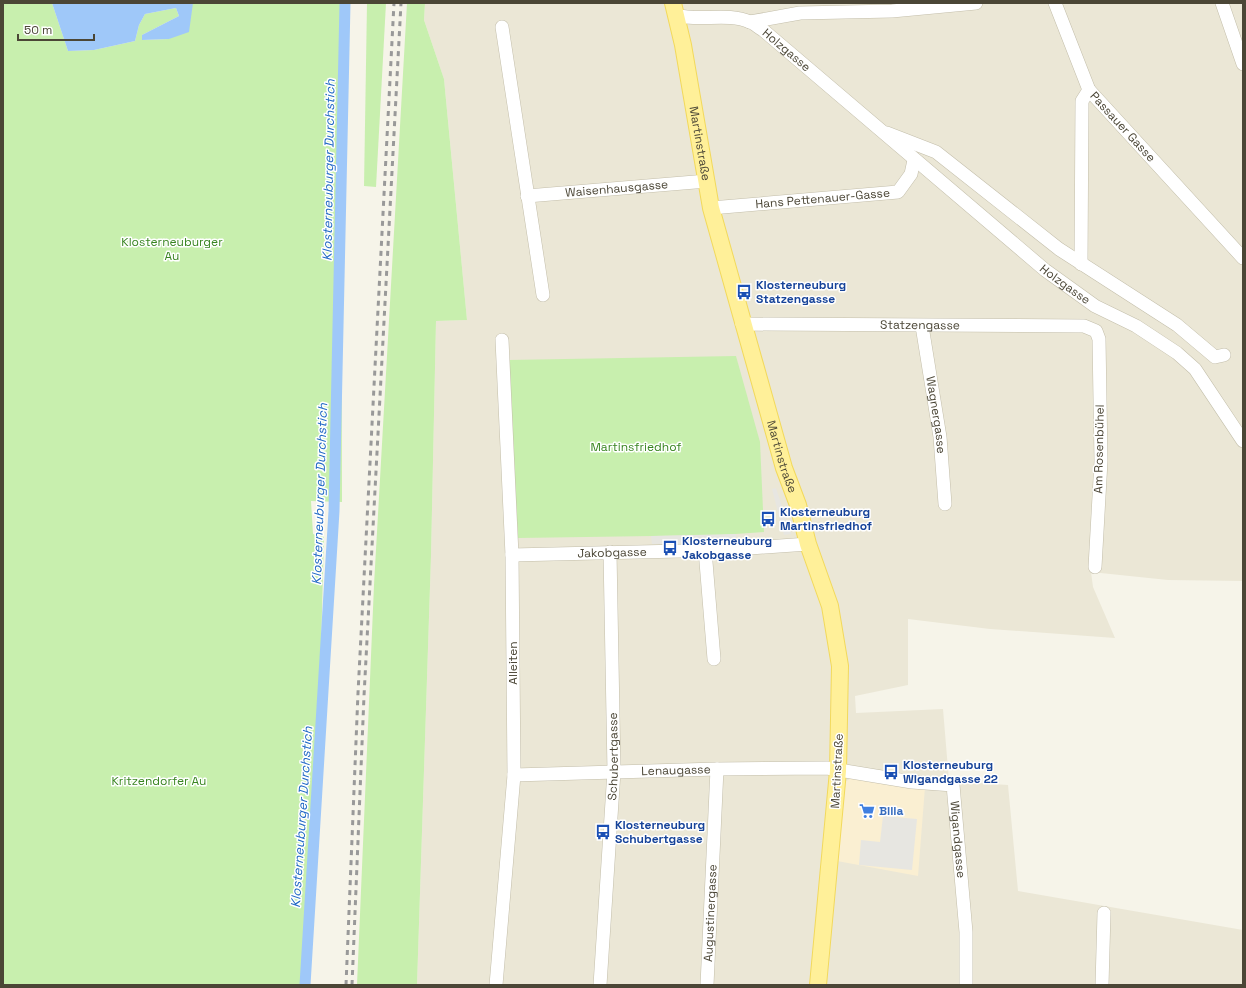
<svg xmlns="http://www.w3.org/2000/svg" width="1246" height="988" font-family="'Space Grotesk',sans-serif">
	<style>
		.residential { fill: #ebe7d6 }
		.commercial { fill: #faefd2 }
		.green { fill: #c8efae }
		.parking { fill: #e7e6e1 }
		.water { fill: #9fc8f9 }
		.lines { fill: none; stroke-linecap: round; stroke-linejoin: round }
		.canal { stroke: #9fc8f9; stroke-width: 11 }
		.minor-casing { stroke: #c3beaa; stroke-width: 14 }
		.major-casing { stroke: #f2d95c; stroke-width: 18 }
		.minor { stroke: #fff; stroke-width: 13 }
		.major { stroke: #fff099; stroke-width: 16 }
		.rail { stroke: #999; stroke-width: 3; stroke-dasharray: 5 5; stroke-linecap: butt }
		.labels { text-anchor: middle; stroke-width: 3; stroke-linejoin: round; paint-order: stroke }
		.street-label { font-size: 12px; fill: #4b4636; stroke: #fff }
		.park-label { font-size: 12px; fill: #398521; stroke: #fff }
		.transit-label { font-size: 12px; font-weight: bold; fill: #164399; stroke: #fff; text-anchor: start }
		.shop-label { font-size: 12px; font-weight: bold; fill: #366cbe; stroke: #fff; text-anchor: start }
		.water-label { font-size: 13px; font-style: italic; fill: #2169c5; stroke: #fff }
	</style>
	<rect width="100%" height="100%" fill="#f6f4e9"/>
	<!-- residential -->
	<path class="residential" d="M 425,3 L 1243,3 L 1243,581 L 1168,580 L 1091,572 L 1093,587 L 1115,638 L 990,629 L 908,619 L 908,685 L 855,696 L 856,713 L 943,709 L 949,781 L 1008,785 L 1018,891 L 1243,930 L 1243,985 L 417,985 L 431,556 L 436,321 L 467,320 L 444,79 L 424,20 Z"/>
	<!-- commercial -->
	<path class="commercial" d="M 851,778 L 925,787 L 918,876 L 837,861 L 845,782 Z"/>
	<!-- green -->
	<g class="green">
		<path d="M 3,3 L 52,3 L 68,51 L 94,50 L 135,41 L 139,25 L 145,14 L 176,8 L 179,16 L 142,35 L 142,40 L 169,39 L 193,3 L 341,3 L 342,502 L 311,501 L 313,534 L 324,537 L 320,685 L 304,985 L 3,985 Z"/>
		<path d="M 367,3 L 386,3 L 376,187 L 364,186 Z"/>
		<path d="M 407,3 L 425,3 L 424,20 L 444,79 L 467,320 L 436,321 L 431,556 L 417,985 L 357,985 L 374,585 Z"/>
		<path d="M 736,356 L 760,442 L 764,532 L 721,535 L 518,538 L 508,360 Z"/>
	</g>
	<!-- parking -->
	<g class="parking">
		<path d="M 776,488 L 791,534 L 784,535 L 772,489 Z"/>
		<path d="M 736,534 L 737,542 L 652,544 L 651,536 Z"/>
		<path d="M 883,816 L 917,819 L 912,870 L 859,865 L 861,840 L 880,842 Z"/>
	</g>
	<!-- water -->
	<path class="water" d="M 52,3 L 193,3 L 189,32 L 169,39 L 142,40 L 142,35 L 179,16 L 176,8 L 145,14 L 139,25 L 135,41 L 94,50 L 68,51 Z"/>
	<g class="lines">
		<!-- canal -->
		<path class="canal" d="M 305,985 L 334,511 L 345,3"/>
		<defs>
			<g id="minor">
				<path d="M 1055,3 L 1089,90"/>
				<path d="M 1222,3 L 1243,64"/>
				<path id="s1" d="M 676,15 C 699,22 727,12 750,22 C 754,23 759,28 763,30 L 1045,270 L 1095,306 L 1136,326 L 1177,353 L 1195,369 L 1243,441"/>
				<path d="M 750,22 L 800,13 L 892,11 L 976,3"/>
				<path d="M 502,27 L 543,295"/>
				<path d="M 887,133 L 936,152 L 1059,249 L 1177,325 L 1215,357 L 1224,355"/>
				<path id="s2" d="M 527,196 L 707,181"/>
				<path id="s3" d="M 711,208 L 898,192 L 911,174 L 914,160"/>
				<path id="s4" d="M 1081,264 L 1082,101 L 1089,90 L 1243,258"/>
				<path id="s5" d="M 742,324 L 1084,326 L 1096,331 L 1099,339 L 1101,461 L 1095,567"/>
				<path id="s6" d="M 922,326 L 940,437 L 945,504"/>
				<path d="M 705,550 L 714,659"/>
				<path id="s7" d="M 512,555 L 722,550 L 808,544"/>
				<path id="s8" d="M 514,775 L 717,769 L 827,768 L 912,782 L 953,785 L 966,932 L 966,985"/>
				<path d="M 496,985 L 514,775 L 512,555 L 502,340"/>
				<path id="s9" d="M 600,985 L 614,771 L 610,552"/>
				<path id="s10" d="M 707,985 L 717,769"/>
				<path d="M 1102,985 L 1104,913"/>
			</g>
			<g id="major">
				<path id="s11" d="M 673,3 L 683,45 L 711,208 L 784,468 L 798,505 L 808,544 L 830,606 L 840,666 L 838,771 L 818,985"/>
			</g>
		</defs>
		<!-- minor casing -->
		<use href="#minor" class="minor-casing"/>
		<!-- major casing -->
		<use href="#major" class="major-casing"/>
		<!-- minor -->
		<use href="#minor" class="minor"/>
		<!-- major -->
		<use href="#major" class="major"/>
		<!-- rail -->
		<g class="rail">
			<path d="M 346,985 L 358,693 L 394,3"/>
			<path d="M 352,985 L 364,696 L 401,3"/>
		</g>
	</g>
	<!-- icons -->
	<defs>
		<symbol id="bus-bare" viewBox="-9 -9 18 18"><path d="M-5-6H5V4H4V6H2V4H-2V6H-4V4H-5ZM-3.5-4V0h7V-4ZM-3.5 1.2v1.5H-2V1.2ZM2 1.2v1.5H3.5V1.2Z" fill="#1a4fb4" stroke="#fff" stroke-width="2.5" paint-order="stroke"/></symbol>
		<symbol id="supermarket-bare" viewBox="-9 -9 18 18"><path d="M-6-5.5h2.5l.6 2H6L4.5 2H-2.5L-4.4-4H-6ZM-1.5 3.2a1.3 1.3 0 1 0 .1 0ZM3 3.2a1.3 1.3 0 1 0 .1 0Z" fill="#3f7fe0" stroke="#fff" stroke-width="2.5" paint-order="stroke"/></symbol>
	</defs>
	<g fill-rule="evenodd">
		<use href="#bus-bare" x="733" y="281" width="22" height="22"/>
		<use href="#bus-bare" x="757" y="508" width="22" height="22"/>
		<use href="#bus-bare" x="659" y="537" width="22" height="22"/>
		<use href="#bus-bare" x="880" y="761" width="22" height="22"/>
		<use href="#supermarket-bare" x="856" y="800" width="22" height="22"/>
		<use href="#bus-bare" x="592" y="821" width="22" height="22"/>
	</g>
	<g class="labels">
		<!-- street labels -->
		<g class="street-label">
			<text dy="4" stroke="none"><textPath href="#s1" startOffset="121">Holzgasse</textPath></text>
			<text dy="4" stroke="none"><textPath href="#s4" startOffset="226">Passauer Gasse</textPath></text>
			<text dy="4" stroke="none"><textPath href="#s11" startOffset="143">Martinstraße</textPath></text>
			<text dy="4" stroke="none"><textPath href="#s2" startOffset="90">Waisenhausgasse</textPath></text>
			<text dy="4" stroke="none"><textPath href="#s3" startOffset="112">Hans Pettenauer-Gasse</textPath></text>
			<text dy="4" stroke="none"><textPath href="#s1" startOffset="485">Holzgasse</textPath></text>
			<text dy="4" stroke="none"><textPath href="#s5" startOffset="178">Statzengasse</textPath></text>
			<text dy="4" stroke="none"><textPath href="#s6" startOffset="90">Wagnergasse</textPath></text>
			<text transform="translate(1099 449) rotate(-89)" y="4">Am Rosenbühel</text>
			<text dy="4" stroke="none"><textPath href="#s11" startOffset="467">Martinstraße</textPath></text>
			<text dy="4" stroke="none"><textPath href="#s7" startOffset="100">Jakobgasse</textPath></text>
			<text transform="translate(513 663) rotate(-90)" y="4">Alleiten</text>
			<text dy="4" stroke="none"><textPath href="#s9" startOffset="229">Schubertgasse</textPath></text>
			<text dy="4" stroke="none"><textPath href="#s8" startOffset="162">Lenaugasse</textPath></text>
			<text transform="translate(837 771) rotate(-87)" y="4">Martinstraße</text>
			<text dy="4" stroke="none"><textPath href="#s8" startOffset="495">Wigandgasse</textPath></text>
			<text dy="4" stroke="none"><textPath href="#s10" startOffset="72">Augustinergasse</textPath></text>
		</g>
		<!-- park labels -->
		<g class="park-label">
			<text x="172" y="246">Klosterneuburger<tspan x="172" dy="14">Au</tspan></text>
			<text x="636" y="451">Martinsfriedhof</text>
			<text x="159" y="785">Kritzendorfer Au</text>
		</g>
		<!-- transit labels -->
		<g class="transit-label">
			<text x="756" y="289">Klosterneuburg<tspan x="756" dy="14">Statzengasse</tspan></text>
			<text x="780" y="516">Klosterneuburg<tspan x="780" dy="14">Martinsfriedhof</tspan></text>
			<text x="682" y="545">Klosterneuburg<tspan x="682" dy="14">Jakobgasse</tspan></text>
			<text x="903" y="769">Klosterneuburg<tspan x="903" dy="14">Wigandgasse 22</tspan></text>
			<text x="615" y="829">Klosterneuburg<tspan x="615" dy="14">Schubertgasse</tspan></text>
		</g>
		<!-- shop labels -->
		<g class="shop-label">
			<text x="879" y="815">Billa</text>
		</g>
		<!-- water labels -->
		<g class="water-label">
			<text transform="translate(328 170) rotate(-89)" y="5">Klosterneuburger Durchstich</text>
			<text transform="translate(319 494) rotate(-88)" y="5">Klosterneuburger Durchstich</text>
			<text transform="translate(301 817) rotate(-86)" y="5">Klosterneuburger Durchstich</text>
		</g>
	</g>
	<!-- border -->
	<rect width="1246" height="988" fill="none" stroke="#4b4636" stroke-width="8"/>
	<!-- scale -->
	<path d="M18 34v6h76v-6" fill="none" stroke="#4b4636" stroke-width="2"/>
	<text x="24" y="34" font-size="12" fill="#4b4636" stroke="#ffffff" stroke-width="3" paint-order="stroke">50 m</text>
</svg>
